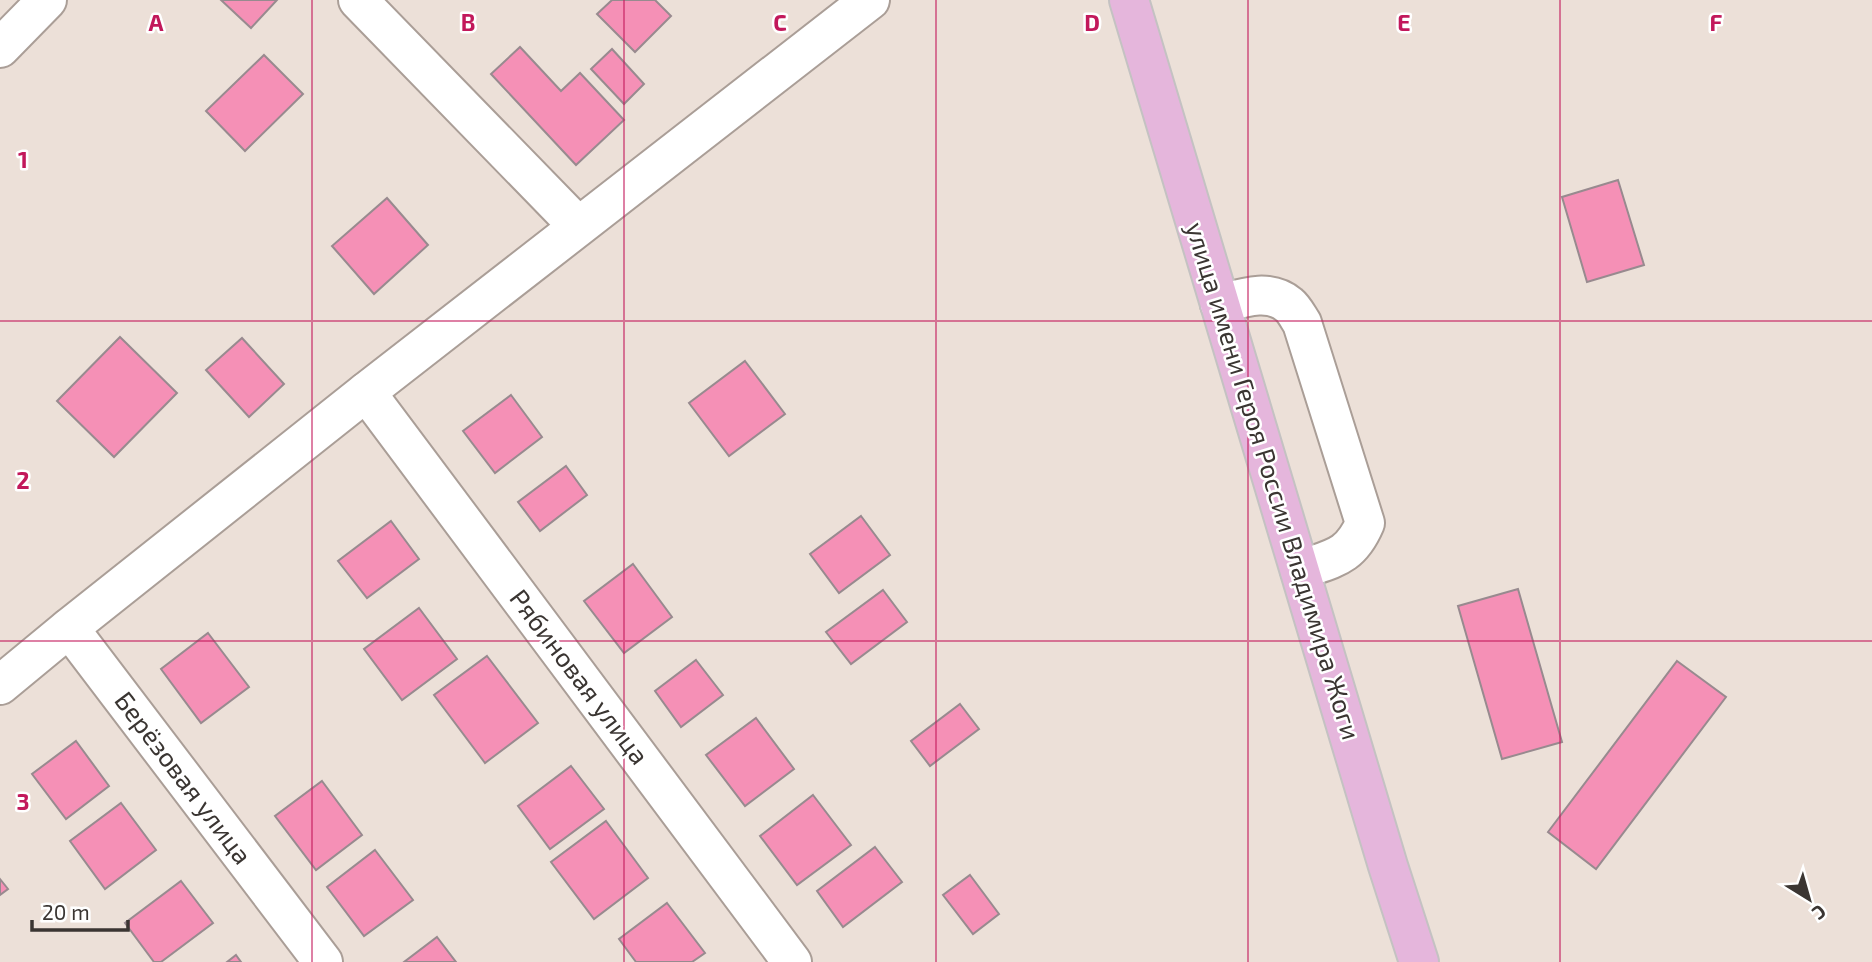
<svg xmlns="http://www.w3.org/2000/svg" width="1872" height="962" font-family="'Exo 2',sans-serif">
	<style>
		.building { fill: #f590b6; stroke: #988a8f; stroke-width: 2 }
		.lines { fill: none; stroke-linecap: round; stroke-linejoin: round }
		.minor-casing { stroke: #aa9e97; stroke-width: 42 }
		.major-casing { stroke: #c4c2c2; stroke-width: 42 }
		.minor { stroke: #fff; stroke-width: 38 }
		.major { stroke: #e5b6dc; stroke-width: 38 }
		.grid { fill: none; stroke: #c2185b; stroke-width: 2; stroke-opacity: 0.55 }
		.labels { text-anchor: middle; stroke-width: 5; stroke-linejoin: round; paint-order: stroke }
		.street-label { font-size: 26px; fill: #3a3532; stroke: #fff }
		.grid-label { font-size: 23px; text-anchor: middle; font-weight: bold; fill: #c2185b; stroke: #fff; stroke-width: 5; stroke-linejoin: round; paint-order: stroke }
	</style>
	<rect width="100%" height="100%" fill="#ece0d8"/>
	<!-- building -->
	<g class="building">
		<path d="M 221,0 L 277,0 L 251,28 Z"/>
		<path d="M 612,0 L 655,0 L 671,16 L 635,52 L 597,14 Z"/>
		<path d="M 520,47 L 561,91 L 580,73 L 624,120 L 576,165 L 491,74 Z"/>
		<path d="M 612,49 L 644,84 L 624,104 L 591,69 Z"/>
		<path d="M 264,55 L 303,94 L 245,151 L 206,111 Z"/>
		<path d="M 1618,180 L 1644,265 L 1587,282 L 1562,197 Z"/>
		<path d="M 387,198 L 428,245 L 374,294 L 332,246 Z"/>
		<path d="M 120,337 L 177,393 L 114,457 L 57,401 Z"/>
		<path d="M 242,338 L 284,384 L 249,417 L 206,370 Z"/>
		<path d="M 745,361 L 785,414 L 729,456 L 689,403 Z"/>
		<path d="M 511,395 L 542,437 L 495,473 L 463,431 Z"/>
		<path d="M 566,466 L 587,495 L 540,531 L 518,502 Z"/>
		<path d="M 861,516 L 890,555 L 839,593 L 810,554 Z"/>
		<path d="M 391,521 L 419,559 L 367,598 L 338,561 Z"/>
		<path d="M 633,564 L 672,617 L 624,653 L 584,601 Z"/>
		<path d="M 1518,589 L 1562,742 L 1502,759 L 1458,606 Z"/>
		<path d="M 883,590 L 907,622 L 851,664 L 826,632 Z"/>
		<path d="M 419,608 L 457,659 L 402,700 L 364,649 Z"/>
		<path d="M 208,633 L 249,687 L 201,723 L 161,669 Z"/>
		<path d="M 487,656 L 538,723 L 485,763 L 434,695 Z"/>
		<path d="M 696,660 L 723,695 L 681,727 L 655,691 Z"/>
		<path d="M 1677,661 L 1726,697 L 1596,869 L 1548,832 Z"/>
		<path d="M 960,704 L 979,729 L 930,766 L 911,741 Z"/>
		<path d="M 756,718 L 794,769 L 745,806 L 706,755 Z"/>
		<path d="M 76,741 L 109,786 L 66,819 L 32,774 Z"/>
		<path d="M 571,766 L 604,809 L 550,849 L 518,806 Z"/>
		<path d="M 322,781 L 362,835 L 316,870 L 275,816 Z"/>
		<path d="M 813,795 L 851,845 L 797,885 L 760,836 Z"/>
		<path d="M 121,803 L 156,850 L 105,889 L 70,841 Z"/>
		<path d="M 606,821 L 648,878 L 594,919 L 551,862 Z"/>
		<path d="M 875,847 L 902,882 L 843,927 L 817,891 Z"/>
		<path d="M 375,850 L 413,900 L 364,936 L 327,887 Z"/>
		<path d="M 970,875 L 999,914 L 973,934 L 943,895 Z"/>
		<path d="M 0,879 L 8,889 L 0,895 Z"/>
		<path d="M 181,881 L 213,923 L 161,962 L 154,962 L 125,923 Z"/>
		<path d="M 667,903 L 705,953 L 692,962 L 636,962 L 619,939 Z"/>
		<path d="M 437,937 L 456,962 L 404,962 Z"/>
		<path d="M 236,955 L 241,962 L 227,962 Z"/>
	</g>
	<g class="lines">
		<defs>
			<g id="minor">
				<path d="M 358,0 L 578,226"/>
				<path d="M 0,48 L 47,0"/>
				<path d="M 1220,304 C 1242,298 1269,288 1289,305 C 1294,309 1298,317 1302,323 L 1365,523 C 1350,558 1333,558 1300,570"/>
				<path d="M 366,392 L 792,962"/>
				<path d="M 69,628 L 323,962"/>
				<path d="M 0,685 L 69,628 L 366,392 L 870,0"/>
			</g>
			<path id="major" d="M 1129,0 L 1388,866 L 1419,962"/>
		</defs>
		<!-- minor casing -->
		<use href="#minor" class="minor-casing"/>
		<!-- major casing -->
		<use href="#major" class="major-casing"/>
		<!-- minor -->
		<use href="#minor" class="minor"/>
		<!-- major -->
		<use href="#major" class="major"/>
	</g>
	<!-- grid -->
	<path class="grid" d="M 312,0 L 312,962M 624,0 L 624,962M 936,0 L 936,962M 1248,0 L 1248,962M 1560,0 L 1560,962M 0,321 L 1872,321M 0,641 L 1872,641"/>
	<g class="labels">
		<!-- street labels -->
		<g class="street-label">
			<text transform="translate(1273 481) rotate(73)" y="9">улица имени Героя России Владимира Жоги</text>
			<text transform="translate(579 677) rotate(53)" y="9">Рябиновая улица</text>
			<text transform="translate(183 778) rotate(53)" y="9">Берёзовая улица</text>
		</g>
	</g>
	<g class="grid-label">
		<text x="156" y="31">A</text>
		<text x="468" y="31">B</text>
		<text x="780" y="31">C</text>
		<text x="1092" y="31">D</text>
		<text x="1404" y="31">E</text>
		<text x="1716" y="31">F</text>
		<text x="23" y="168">1</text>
		<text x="23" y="489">2</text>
		<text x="23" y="810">3</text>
	</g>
	<!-- north arrow -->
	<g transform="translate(1809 899) rotate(143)" stroke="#ffffff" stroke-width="5" paint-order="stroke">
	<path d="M0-5L12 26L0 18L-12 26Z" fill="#3a3532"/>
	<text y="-10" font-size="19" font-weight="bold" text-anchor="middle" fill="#3a3532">С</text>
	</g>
	<!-- scale -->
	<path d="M32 920v10h96v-10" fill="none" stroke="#3a3532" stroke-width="3.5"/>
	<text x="42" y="920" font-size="21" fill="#3a3532" stroke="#ffffff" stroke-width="5" paint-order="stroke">20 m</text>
</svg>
